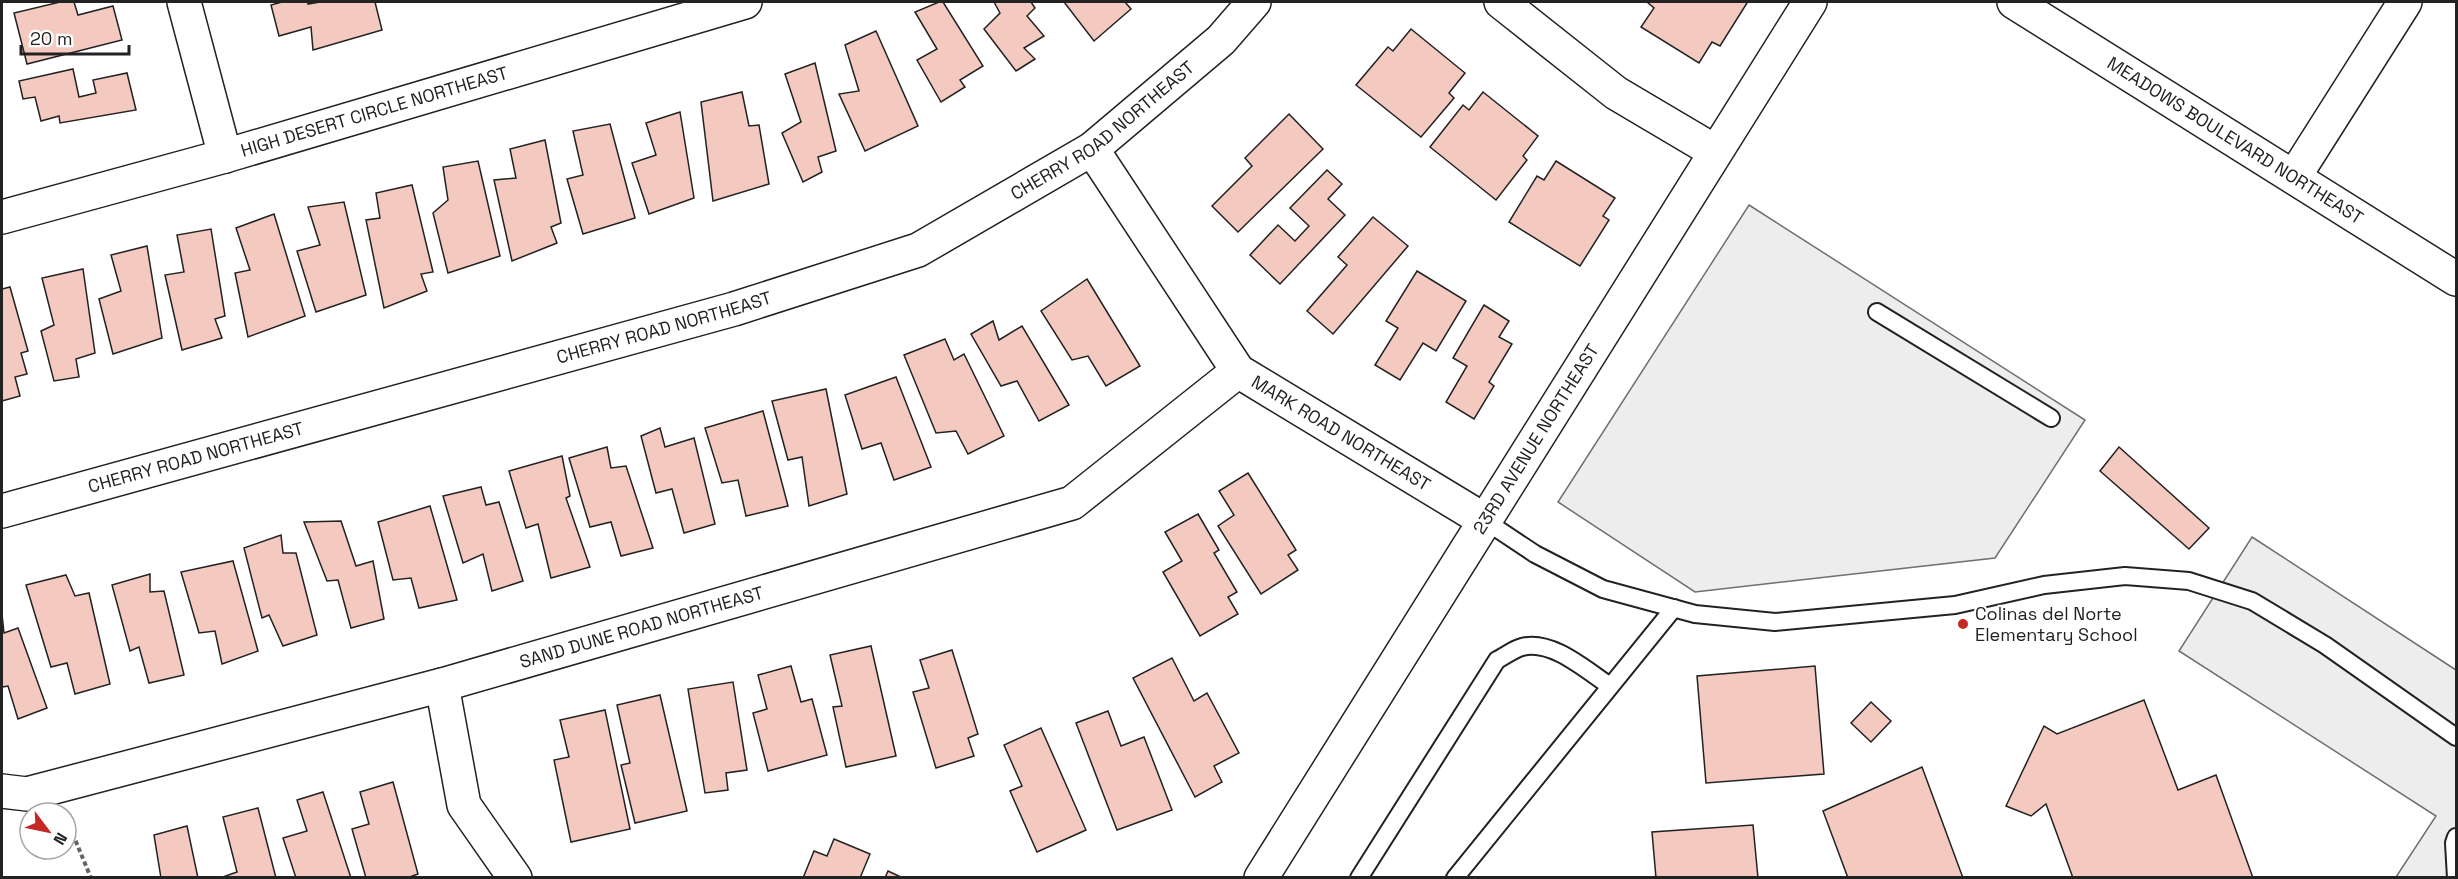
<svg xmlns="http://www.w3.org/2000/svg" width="2458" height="879" font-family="'Space Grotesk',sans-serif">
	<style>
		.parking { fill: #ededed; stroke: #6f6f6f; stroke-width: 1.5 }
		.building { fill: #f3c9c0; stroke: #222; stroke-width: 1.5 }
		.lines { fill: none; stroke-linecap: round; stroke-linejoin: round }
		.lane-casing { stroke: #222; stroke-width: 20 }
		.street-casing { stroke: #222; stroke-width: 36 }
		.secondary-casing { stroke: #222; stroke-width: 36 }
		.path { stroke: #646464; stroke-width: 4; stroke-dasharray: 4.5 3; stroke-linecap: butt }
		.lane { stroke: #fff; stroke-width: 16 }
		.street { stroke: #fff; stroke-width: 33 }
		.secondary { stroke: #fff; stroke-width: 33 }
		.poi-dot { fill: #c62828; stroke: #fff; stroke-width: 2 }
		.labels { text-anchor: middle; stroke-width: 4.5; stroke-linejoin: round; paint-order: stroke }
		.street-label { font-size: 18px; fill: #222; stroke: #fff }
		.poi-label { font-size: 18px; fill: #222; stroke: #fff; text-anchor: start }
	</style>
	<rect width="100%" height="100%" fill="#fff"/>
	<!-- parking -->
	<g class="parking">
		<path d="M 1749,205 L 2085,420 L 1995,558 L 1695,592 L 1558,502 Z"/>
		<path d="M 2252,537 L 2456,670 L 2456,877 L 2396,877 L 2436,816 L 2179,651 Z"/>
	</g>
	<!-- building -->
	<g class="building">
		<path d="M 60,2 L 74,2 L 78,15 L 113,6 L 122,40 L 27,64 L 14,13 Z"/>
		<path d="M 282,2 L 308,2 L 308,4 L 320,2 L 375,2 L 382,30 L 313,50 L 311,27 L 279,36 L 271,5 Z"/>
		<path d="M 939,2 L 943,2 L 983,66 L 960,80 L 965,87 L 941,102 L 917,60 L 937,49 L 915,12 Z"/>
		<path d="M 994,2 L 1031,2 L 1035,8 L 1027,16 L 1044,36 L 1024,48 L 1035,59 L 1016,71 L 984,29 L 1000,13 Z"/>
		<path d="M 1064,2 L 1125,2 L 1131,9 L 1094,41 Z"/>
		<path d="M 1647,2 L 1745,2 L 1747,3 L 1720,46 L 1712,42 L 1699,63 L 1641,27 L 1654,8 Z"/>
		<path d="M 1411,29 L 1465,73 L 1449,93 L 1454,98 L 1421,137 L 1356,85 L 1388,47 L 1393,51 Z"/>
		<path d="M 876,31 L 918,126 L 865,151 L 839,94 L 859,91 L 845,45 Z"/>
		<path d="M 815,63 L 836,151 L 818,157 L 822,172 L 803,182 L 782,133 L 801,122 L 785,74 Z"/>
		<path d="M 73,69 L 79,97 L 96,93 L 93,80 L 127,73 L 136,110 L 60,123 L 59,116 L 41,121 L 35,97 L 23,99 L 19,81 Z"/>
		<path d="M 742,92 L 749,126 L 759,125 L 769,184 L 713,201 L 701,102 Z"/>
		<path d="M 1483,92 L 1538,136 L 1523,156 L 1527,160 L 1496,200 L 1430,147 L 1463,105 L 1469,110 Z"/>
		<path d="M 680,112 L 694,198 L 649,214 L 632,163 L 656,155 L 646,123 Z"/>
		<path d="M 1289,114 L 1323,149 L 1238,232 L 1212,206 L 1252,166 L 1245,158 Z"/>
		<path d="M 610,124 L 635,218 L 583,234 L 567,179 L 583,175 L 573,131 Z"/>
		<path d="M 545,140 L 561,223 L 551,227 L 557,243 L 512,261 L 494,180 L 516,178 L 510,149 Z"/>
		<path d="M 478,161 L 500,256 L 448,273 L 433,213 L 448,200 L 443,167 Z"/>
		<path d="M 1556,161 L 1615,198 L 1603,216 L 1609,220 L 1580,266 L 1509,222 L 1537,176 L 1544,180 Z"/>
		<path d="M 1327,170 L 1342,184 L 1328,199 L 1345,215 L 1280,284 L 1250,255 L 1278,225 L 1295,241 L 1309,226 L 1290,208 Z"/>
		<path d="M 412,185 L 433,272 L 421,274 L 427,291 L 384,308 L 366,220 L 380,218 L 376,193 Z"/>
		<path d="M 344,202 L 366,295 L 316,312 L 297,251 L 320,245 L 308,207 Z"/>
		<path d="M 274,214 L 305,316 L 248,337 L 235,273 L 250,270 L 236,228 Z"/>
		<path d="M 1373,217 L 1408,246 L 1333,334 L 1307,311 L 1347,265 L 1338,257 Z"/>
		<path d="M 211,229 L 225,316 L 215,319 L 222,338 L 182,350 L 165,275 L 184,272 L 177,235 Z"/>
		<path d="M 147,246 L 162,338 L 113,354 L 99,299 L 121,291 L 111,255 Z"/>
		<path d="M 83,269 L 95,353 L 76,359 L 79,377 L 54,381 L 41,331 L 54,325 L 42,278 Z"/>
		<path d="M 1417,271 L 1466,301 L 1436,351 L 1423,343 L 1400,380 L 1375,365 L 1398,328 L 1386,321 Z"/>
		<path d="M 1087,279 L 1140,366 L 1106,386 L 1088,356 L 1072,360 L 1041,311 Z"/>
		<path d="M 10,287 L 28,351 L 21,353 L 27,374 L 15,377 L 20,396 L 2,401 L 2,289 Z"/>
		<path d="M 1484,305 L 1509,321 L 1499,337 L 1512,344 L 1489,382 L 1494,386 L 1474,419 L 1446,402 L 1467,366 L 1453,358 Z"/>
		<path d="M 993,321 L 999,340 L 1022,326 L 1069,405 L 1039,421 L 1017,381 L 1001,386 L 971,334 Z"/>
		<path d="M 945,339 L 954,360 L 964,354 L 1004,436 L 968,454 L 956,431 L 936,433 L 904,355 Z"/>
		<path d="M 896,377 L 931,467 L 894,480 L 881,443 L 862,449 L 845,395 Z"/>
		<path d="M 826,389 L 847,494 L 809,506 L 802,457 L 788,460 L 772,401 Z"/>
		<path d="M 763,411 L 788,506 L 746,516 L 738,480 L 722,483 L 705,428 Z"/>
		<path d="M 660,428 L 665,447 L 694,438 L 715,524 L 684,533 L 672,489 L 656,493 L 641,436 Z"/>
		<path d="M 607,447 L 611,468 L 626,466 L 653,548 L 621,556 L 611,522 L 590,527 L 569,458 Z"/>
		<path d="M 2119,447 L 2209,528 L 2189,549 L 2100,471 Z"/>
		<path d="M 562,456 L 570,496 L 566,498 L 590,567 L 551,578 L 538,524 L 526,528 L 509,471 Z"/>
		<path d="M 1248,473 L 1296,550 L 1288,555 L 1298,570 L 1261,594 L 1218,526 L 1234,515 L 1219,491 Z"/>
		<path d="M 481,487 L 486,505 L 499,502 L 523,581 L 492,591 L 483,554 L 463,563 L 443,496 Z"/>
		<path d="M 430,506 L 457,600 L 419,608 L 411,578 L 393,580 L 378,522 Z"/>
		<path d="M 1198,514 L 1219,550 L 1214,553 L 1237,592 L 1228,597 L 1238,614 L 1200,636 L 1163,572 L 1182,561 L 1165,532 Z"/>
		<path d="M 341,521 L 356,566 L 373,561 L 384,619 L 351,628 L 338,580 L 327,581 L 304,522 Z"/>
		<path d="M 281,535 L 283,553 L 296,553 L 317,635 L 283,646 L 269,615 L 262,618 L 244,548 Z"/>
		<path d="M 233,561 L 258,651 L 222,664 L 215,631 L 199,633 L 181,572 Z"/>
		<path d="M 150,574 L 150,592 L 164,591 L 184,675 L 149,683 L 139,647 L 130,651 L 112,585 Z"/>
		<path d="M 66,575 L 75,596 L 89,593 L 110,684 L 75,694 L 67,663 L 51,667 L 26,585 Z"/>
		<path d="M 2,614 L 4,633 L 18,628 L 47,708 L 18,719 L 8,686 L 2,687 Z"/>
		<path d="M 871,646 L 896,756 L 846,767 L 833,707 L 842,706 L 830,655 Z"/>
		<path d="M 952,650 L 978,734 L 968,738 L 974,756 L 936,768 L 913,692 L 929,688 L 920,660 Z"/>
		<path d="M 1172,658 L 1194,701 L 1207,693 L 1239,753 L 1214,766 L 1222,782 L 1195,797 L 1133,678 Z"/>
		<path d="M 791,666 L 801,702 L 812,699 L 827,755 L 768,771 L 753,713 L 767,709 L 758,675 Z"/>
		<path d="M 1815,666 L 1824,774 L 1706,783 L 1697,676 Z"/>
		<path d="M 733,682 L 747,770 L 726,773 L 728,790 L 705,793 L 688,689 Z"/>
		<path d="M 660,695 L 687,811 L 635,823 L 621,765 L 630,763 L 617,705 Z"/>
		<path d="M 2144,700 L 2178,790 L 2216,775 L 2253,878 L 2073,878 L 2046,804 L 2031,816 L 2006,806 L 2044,726 L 2057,734 Z"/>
		<path d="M 1871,702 L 1891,721 L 1871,742 L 1851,723 Z"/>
		<path d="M 605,710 L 630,829 L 571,842 L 554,760 L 569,757 L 560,720 Z"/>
		<path d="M 1108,711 L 1121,746 L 1144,737 L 1172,810 L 1117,830 L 1076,723 Z"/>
		<path d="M 1041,728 L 1086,830 L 1037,852 L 1010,791 L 1022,786 L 1004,745 Z"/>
		<path d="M 1922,767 L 1963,878 L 1848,878 L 1823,811 Z"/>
		<path d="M 393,782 L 418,874 L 407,878 L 366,878 L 352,829 L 369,824 L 360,792 Z"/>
		<path d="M 323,792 L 351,878 L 296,878 L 283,838 L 307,831 L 297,800 Z"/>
		<path d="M 258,808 L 276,878 L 220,878 L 237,872 L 223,817 Z"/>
		<path d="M 1753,825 L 1758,878 L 1656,878 L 1652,832 Z"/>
		<path d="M 187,826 L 198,878 L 161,878 L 154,835 Z"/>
		<path d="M 834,839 L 870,854 L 860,878 L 803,878 L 814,851 L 827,856 Z"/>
		<path d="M 888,871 L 903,878 L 885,878 Z"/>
	</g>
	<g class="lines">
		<defs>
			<g id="lane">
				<path d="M 1877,312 L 2051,418"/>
				<path d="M 1484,520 L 1535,554 L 1603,589 L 1695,614 L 1775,622 L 1955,605 L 2044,585 L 2125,576 L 2189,581 L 2252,601 L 2325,645 L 2456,737"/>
				<path d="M 1359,878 L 1497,660 C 1505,656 1514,649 1522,647 C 1552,639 1587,671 1610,686"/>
				<path d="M 1455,878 L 1674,608"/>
				<path d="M 2456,878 L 2454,843 L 2456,837"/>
			</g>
			<g id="street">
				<path d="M 184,2 L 225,156"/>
				<path d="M 1501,2 L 1616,93 L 1714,151"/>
				<path id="s1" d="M 1092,149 L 1238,371 L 1484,520"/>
				<path d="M 2294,177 L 2405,2"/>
				<path id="s2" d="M 2,217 L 225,156 L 745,2"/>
				<path d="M 442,685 L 464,805 L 515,878"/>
				<path id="s3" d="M 2,791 L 27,794 L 442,685 L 1072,503 L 1238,371"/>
				<path id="s4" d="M 1261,878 L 1810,2"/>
			</g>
			<g id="secondary">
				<path id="s5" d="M 2014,2 L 2456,279"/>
				<path id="s6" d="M 2,511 L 734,309 L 918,250 L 1092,149 L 1221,40 L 1254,2"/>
			</g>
		</defs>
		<!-- lane casing -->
		<use href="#lane" class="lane-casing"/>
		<!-- street casing -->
		<use href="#street" class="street-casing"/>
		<!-- secondary casing -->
		<use href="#secondary" class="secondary-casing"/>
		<!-- path -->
		<path class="path" d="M 67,820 L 91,878"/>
		<!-- lane -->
		<use href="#lane" class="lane"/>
		<!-- street -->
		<use href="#street" class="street"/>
		<!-- secondary -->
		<use href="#secondary" class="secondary"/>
	</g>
	<!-- markers -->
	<circle class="poi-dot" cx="1963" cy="624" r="6"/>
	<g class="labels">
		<!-- street labels -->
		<g class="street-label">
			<text dy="6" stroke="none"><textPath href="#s2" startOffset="387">HIGH DESERT CIRCLE NORTHEAST</textPath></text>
			<text dy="6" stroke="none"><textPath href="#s6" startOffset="1173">CHERRY ROAD NORTHEAST</textPath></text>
			<text dy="6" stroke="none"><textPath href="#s5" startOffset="261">MEADOWS BOULEVARD NORTHEAST</textPath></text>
			<text dy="6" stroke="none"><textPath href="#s6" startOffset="687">CHERRY ROAD NORTHEAST</textPath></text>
			<text dy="6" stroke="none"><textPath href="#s1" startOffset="386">MARK ROAD NORTHEAST</textPath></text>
			<text dy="6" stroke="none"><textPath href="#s4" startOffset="518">23RD AVENUE NORTHEAST</textPath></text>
			<text dy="6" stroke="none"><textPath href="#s6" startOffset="201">CHERRY ROAD NORTHEAST</textPath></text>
			<text dy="6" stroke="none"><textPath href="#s3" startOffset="662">SAND DUNE ROAD NORTHEAST</textPath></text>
		</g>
		<!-- poi labels -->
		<g class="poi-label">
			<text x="1975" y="620">Colinas del Norte<tspan x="1975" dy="21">Elementary School</tspan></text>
		</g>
	</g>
	<!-- border -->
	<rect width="2458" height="879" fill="none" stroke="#222222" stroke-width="6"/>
	<!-- north arrow -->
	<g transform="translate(48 831) rotate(122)"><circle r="28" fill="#ffffff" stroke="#a7a7a7" stroke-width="1.5"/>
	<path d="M0-4.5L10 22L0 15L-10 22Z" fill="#c62828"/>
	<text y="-9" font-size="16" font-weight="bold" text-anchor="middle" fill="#222222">N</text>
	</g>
	<!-- scale -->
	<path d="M21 45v9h108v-9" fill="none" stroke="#222222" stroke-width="3"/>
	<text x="30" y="45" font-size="18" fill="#222222" stroke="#ffffff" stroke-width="4.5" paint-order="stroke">20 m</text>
</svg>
